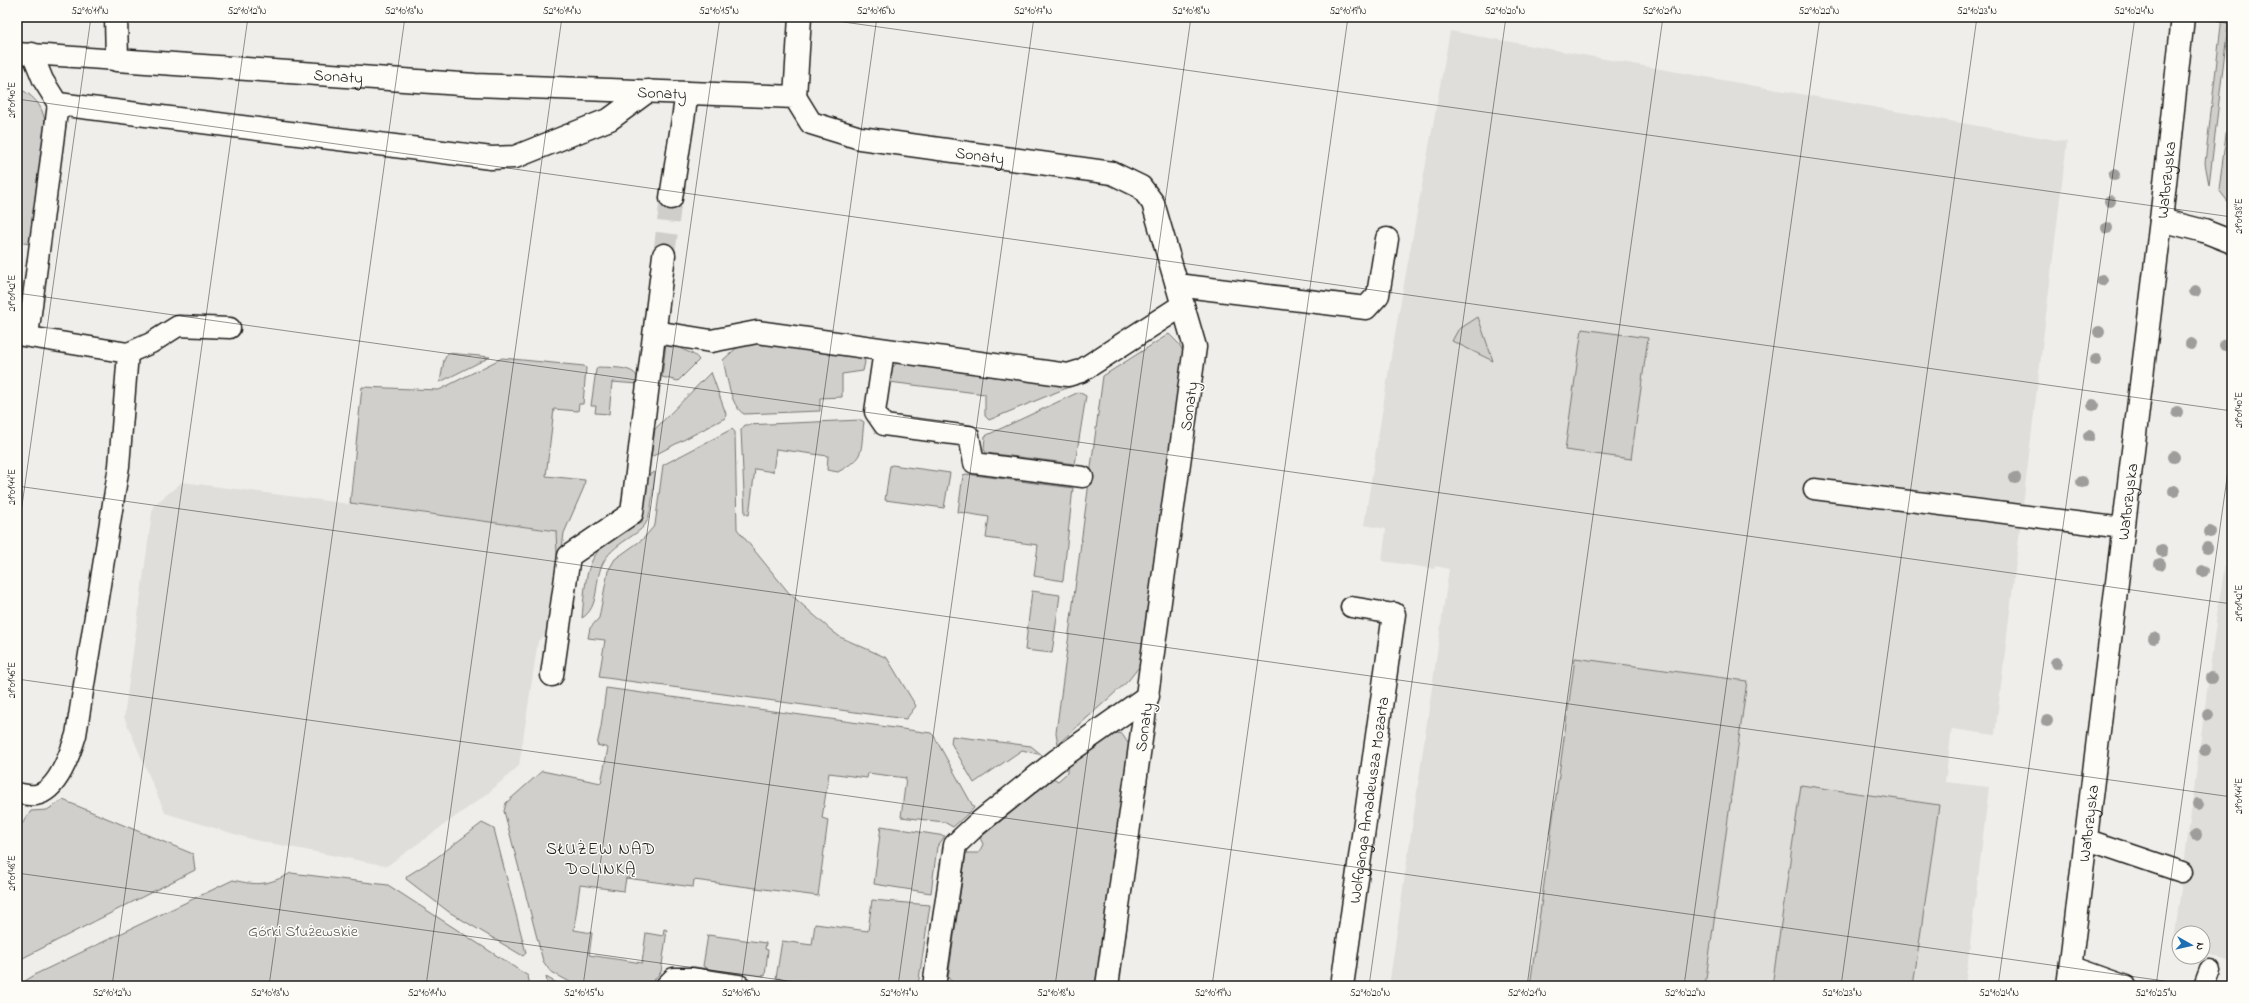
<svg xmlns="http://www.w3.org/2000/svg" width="2249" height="1003" font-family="'Indie Flower',sans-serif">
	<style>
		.built { fill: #e0deda }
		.green { fill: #d0cfcc; stroke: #767674 }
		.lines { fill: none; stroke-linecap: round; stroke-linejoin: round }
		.street-tunnel { stroke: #d0cecb; stroke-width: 22; stroke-dasharray: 22 11; stroke-linecap: butt }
		.lane-casing { stroke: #1c1c1c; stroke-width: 23 }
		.street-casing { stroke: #1c1c1c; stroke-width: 25 }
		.secondary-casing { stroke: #1c1c1c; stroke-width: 25 }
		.lane { stroke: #fdfcf7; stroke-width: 20 }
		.street { stroke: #fdfcf7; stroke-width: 22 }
		.secondary { stroke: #fdfcf7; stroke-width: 22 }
		.tree { fill: #9e9d9b }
		.ticks { fill: none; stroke: #1c1c1c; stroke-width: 1; stroke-opacity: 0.45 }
		.labels { text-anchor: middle; stroke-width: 3; stroke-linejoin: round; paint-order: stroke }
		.street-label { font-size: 16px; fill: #1c1c1c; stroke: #fdfcf7 }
		.park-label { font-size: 16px; fill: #5b5b5a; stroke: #fdfcf7 }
		.neighbourhood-label { font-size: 17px; letter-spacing: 1px; fill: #1c1c1c; stroke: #fdfcf7 }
		.neatline { fill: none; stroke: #1c1c1c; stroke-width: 1.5 }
		.ticks-label { font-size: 10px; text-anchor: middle; fill: #1c1c1c }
	</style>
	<rect width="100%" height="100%" fill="#f0eeea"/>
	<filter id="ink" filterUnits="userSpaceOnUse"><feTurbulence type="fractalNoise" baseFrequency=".025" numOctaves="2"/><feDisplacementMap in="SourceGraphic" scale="8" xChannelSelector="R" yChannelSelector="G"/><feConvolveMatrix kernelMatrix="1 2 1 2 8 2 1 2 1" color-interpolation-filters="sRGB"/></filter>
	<g filter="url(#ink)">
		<!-- built -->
		<g class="built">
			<path d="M 1450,31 L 2067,142 L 1995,735 L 1952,729 L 1945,782 L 1989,787 L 1965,986 L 1389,986 L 1449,569 L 1435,566 L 1435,569 L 1382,561 L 1386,529 L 1364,525 L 1392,350 Z"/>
			<path d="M 182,482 L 556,531 L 558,578 L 551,630 L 538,641 L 519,766 L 487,794 L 387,866 L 254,840 L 165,813 L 124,717 L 153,506 Z"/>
			<path d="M 2232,521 L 2232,963 L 2203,952 L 2203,933 L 2179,933 L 2179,943 L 2174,941 L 2217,615 Z"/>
		</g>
		<!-- green -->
		<g class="green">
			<path d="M 1453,17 L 1542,17 L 1541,22 Z"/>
			<path d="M 2222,17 L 2229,17 L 2209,185 L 2205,163 Z"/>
			<path d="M 2232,87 L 2232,207 L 2219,190 Z"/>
			<path d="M 17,89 L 20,89 C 38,98 45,111 46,130 L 30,244 L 17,242 Z"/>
			<path d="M 1478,317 L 1493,361 L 1452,341 L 1458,330 Z"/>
			<path d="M 1582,329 L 1648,338 L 1631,459 L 1565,450 Z"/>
			<path d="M 1169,334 L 1179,344 L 1184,353 L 1139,667 L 1128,681 L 1058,744 L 1056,733 L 1103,376 Z"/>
			<path d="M 674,342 C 681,353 693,350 699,360 L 678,381 L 662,377 L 666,343 Z"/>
			<path d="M 749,342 L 862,354 L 865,362 L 863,371 L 842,374 L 842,397 L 820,398 L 820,411 L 744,414 C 730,406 727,375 723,360 L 740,345 Z"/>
			<path d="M 448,353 L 490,357 L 440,382 L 444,360 Z"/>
			<path d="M 502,358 L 584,366 L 586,368 L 583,404 L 579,404 L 578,411 L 554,409 L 546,476 L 585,480 L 584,487 L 564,533 L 558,578 L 556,531 L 350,503 L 362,387 L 439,390 Z"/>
			<path d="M 899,361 L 1072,384 L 1081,382 L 989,420 L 985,416 L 985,394 L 889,382 L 892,368 Z"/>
			<path d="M 598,367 C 611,368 641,365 638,384 L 612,382 L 609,414 L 595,413 L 596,406 L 591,406 L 596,370 Z"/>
			<path d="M 711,372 L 726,414 L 725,418 L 651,457 L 655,429 Z"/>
			<path d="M 1079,392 L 1086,396 L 1075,464 L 986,453 L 984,449 L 985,436 Z"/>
			<path d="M 861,420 L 864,422 C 860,453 866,456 838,472 L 827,470 L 828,456 L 776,449 L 773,472 L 755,469 L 749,515 L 745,514 L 741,430 L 745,425 Z"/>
			<path d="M 732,429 L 735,432 L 737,529 L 789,593 L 831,630 L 840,637 L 887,658 L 916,706 L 906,719 L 599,677 L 605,640 L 588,638 L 590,628 L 599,618 L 608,571 L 615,559 L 643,539 L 655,525 L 663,465 Z"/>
			<path d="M 892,465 L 950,473 L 944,508 L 885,500 L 890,466 Z"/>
			<path d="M 655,472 C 653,487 653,507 647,521 C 641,536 612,542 602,565 C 594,582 600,607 582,618 C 587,560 587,549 642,522 L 648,475 Z"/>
			<path d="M 966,474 L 1073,488 L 1063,581 L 1034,576 L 1038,545 L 986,538 L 989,517 L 958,512 L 963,475 Z"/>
			<path d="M 1032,591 L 1060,595 L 1052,653 L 1025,650 Z"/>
			<path d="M 1575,658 L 1747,681 L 1705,986 L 1530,986 Z"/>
			<path d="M 606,688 L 931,733 L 934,736 L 974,808 L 953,827 L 944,822 L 901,817 L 906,778 L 868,773 L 867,778 L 829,773 L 822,818 L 828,820 L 818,896 L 694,880 L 693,887 L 626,878 L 624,891 L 580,885 L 574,930 L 592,933 L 589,955 L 642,963 L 646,933 L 663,936 L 664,929 L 667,930 L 661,972 L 649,986 L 577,986 L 550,971 L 543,961 L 504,811 L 506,803 L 542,771 L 601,783 L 608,748 L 597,745 L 601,727 Z"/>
			<path d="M 1110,732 L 1122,734 L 1130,746 L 1098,986 L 955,986 L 955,984 L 948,978 L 966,853 L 979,853 L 983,844 L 980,838 L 1053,778 L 1058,781 L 1067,773 L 1067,767 Z"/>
			<path d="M 952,736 L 1031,746 L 1042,755 L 1022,750 L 974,783 L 951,743 Z"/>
			<path d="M 1801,785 L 1939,805 L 1913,986 L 1772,986 Z"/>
			<path d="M 63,800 L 193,854 L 195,870 L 17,961 L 17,831 L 31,811 L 47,810 Z"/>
			<path d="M 482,823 L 494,829 L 526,953 L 523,956 L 449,912 L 406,879 L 407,876 L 436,858 Z"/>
			<path d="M 881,826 L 945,836 L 937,847 L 931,893 L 874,884 Z"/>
			<path d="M 291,873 L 388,885 L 528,976 L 530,986 L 17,986 L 38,973 L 233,880 C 258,886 268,885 291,873 Z"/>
			<path d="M 872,900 L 930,905 L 918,986 L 835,986 L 776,978 L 782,941 L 812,945 L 815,924 L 868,931 Z"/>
			<path d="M 708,935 L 766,943 L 765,949 L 768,950 L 765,976 L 708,969 L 703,966 Z"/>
			<path d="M 546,977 L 562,986 L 548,986 Z"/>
		</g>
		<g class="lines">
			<!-- street-tunnel -->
			<path class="street-tunnel" d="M 664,255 L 671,198"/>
			<defs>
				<g id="lane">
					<path d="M 17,53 L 117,60"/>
					<path d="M 17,335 L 128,353 L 119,466 L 76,735 C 70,754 58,791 36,795 C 30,796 22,794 17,793"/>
					<path d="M 28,336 L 58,104 L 43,80 L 32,53"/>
					<path d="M 884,351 L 875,412 L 884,425 L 969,436 L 974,463 L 1083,477"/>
					<path d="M 128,353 L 151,343 L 178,326 L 230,328"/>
					<path d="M 1814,489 L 2123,528"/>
					<path d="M 1351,607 L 1394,614"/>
					<path d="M 2085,839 L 2182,872"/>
					<path d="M 2070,966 L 2126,986"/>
					<path d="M 2204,986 L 2210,970"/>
				</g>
				<g id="street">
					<path id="s1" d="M 116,17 L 117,60 L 475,85 L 795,97 L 811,123 L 860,138 L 1112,173 L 1141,187 L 1153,203 L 1195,347 L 1107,986"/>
					<path d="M 795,97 L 800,17"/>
					<path d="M 58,104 L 491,158 L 515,157 L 610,119 L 648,91"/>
					<path d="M 671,198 L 687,93"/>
					<path d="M 2161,220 L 2204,231 L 2232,242"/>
					<path d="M 1177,285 L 1366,308 L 1378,295 L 1387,239"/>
					<path d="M 655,332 L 711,341 L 757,332 L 1068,375 L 1081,371 L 1183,305"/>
					<path d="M 552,675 L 569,556 L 632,513 L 664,255"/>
					<path d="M 667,986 L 674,979 L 694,979 L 739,986"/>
					<path d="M 934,986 L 955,845 L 976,825 L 1056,761 L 1148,696"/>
					<path id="s2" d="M 1342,986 L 1394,614"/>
				</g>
				<g id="secondary">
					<path id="s3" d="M 2068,986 L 2161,220 L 2183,17"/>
				</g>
			</defs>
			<!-- lane casing -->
			<use href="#lane" class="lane-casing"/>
			<!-- street casing -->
			<use href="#street" class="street-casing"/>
			<!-- secondary casing -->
			<use href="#secondary" class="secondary-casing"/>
			<!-- lane -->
			<use href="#lane" class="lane"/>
			<!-- street -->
			<use href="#street" class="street"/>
			<!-- secondary -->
			<use href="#secondary" class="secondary"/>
		</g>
		<!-- trees -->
		<g class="tree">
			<circle cx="2114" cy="175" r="6"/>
			<circle cx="2110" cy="201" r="6"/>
			<circle cx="2107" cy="228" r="6"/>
			<circle cx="2102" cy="280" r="6"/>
			<circle cx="2195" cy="291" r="6"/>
			<circle cx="2099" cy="332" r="6"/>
			<circle cx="2191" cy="344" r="6"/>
			<circle cx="2225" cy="345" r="6"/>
			<circle cx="2096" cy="360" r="6"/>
			<circle cx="2093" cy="405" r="6"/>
			<circle cx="2177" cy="412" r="6"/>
			<circle cx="2089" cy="436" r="6"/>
			<circle cx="2174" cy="457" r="6"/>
			<circle cx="2015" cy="478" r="6"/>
			<circle cx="2082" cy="482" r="6"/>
			<circle cx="2174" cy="491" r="6"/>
			<circle cx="2210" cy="532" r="6"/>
			<circle cx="2207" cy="548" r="6"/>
			<circle cx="2162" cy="551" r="6"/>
			<circle cx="2160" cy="564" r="6"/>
			<circle cx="2203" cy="571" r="6"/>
			<circle cx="2154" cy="638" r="6"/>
			<circle cx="2056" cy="663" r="6"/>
			<circle cx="2211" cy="678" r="6"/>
			<circle cx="2208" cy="715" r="6"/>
			<circle cx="2047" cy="721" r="6"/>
			<circle cx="2205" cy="750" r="6"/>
			<circle cx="2198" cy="804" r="6"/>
			<circle cx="2196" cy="835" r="6"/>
		</g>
	</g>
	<!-- ticks -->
	<path class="ticks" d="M 808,17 L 2232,217M 2183,17 L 2232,24M 17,99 L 2232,411M 17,293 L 2232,604M 17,486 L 2232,797M 17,541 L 91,17M 17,679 L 2200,986M 17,873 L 824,986M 112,986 L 248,17M 269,986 L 405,17M 426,986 L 562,17M 583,986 L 720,17M 741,986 L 877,17M 898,986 L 1034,17M 1055,986 L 1191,17M 1212,986 L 1348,17M 1369,986 L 1506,17M 1527,986 L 1663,17M 1684,986 L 1820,17M 1841,986 L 1977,17M 1998,986 L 2135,17M 2156,986 L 2232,442"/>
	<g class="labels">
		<!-- street labels -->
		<g class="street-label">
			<text dy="6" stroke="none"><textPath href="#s1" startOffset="265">Sonaty</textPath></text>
			<text dy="6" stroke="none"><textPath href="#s1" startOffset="589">Sonaty</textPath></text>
			<text dy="6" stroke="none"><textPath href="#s1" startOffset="925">Sonaty</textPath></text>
			<text dy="6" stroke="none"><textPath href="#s3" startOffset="812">Wałbrzyska</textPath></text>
			<text transform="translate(1188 406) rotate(-82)" y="6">Sonaty</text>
			<text dy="6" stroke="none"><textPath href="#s3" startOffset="488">Wałbrzyska</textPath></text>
			<text transform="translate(1143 727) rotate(-82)" y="6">Sonaty</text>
			<text dy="6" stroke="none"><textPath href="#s2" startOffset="188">Wolfganga Amadeusza Mozarta</textPath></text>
			<text dy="6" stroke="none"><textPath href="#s3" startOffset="164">Wałbrzyska</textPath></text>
		</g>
		<!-- park labels -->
		<g class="park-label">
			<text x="303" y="936">Górki Służewskie</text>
		</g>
		<!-- neighbourhood labels -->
		<g class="neighbourhood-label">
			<text x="601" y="854">SŁUŻEW NAD<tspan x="601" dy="20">DOLINKĄ</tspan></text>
		</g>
	</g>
	<!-- margin -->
	<rect width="2249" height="1003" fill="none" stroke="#fdfcf7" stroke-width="44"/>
	<!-- north arrow -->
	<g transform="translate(2191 945) rotate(98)"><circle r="19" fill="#fdfcf7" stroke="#a3a29f"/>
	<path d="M0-3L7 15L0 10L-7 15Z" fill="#1f6fb2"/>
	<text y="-6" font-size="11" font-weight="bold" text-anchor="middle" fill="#1c1c1c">N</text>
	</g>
	<rect x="22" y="22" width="2205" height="959" class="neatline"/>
	<g class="ticks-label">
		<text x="90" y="14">52°10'11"N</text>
		<text x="247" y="14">52°10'12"N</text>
		<text x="404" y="14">52°10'13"N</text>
		<text x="562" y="14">52°10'14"N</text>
		<text x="719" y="14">52°10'15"N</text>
		<text x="876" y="14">52°10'16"N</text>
		<text x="1033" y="14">52°10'17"N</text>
		<text x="1191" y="14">52°10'18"N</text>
		<text x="1348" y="14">52°10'19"N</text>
		<text x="1505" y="14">52°10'20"N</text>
		<text x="1662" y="14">52°10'21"N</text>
		<text x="1819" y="14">52°10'22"N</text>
		<text x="1977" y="14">52°10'23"N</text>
		<text x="2134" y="14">52°10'24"N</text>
		<text transform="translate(11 100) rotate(-90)" y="4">21°01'40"E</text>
		<text transform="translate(2238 216) rotate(-90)" y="4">21°01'38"E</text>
		<text transform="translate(11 293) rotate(-90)" y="4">21°01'42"E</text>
		<text transform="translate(2238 410) rotate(-90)" y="4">21°01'40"E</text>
		<text transform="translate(11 487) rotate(-90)" y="4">21°01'44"E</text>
		<text transform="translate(2238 603) rotate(-90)" y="4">21°01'42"E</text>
		<text transform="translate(11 680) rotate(-90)" y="4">21°01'46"E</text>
		<text transform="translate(2238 796) rotate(-90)" y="4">21°01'44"E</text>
		<text transform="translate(11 873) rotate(-90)" y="4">21°01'48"E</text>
		<text x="112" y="996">52°10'12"N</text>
		<text x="270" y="996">52°10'13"N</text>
		<text x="427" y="996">52°10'14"N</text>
		<text x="584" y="996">52°10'15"N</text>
		<text x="741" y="996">52°10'16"N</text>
		<text x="899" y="996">52°10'17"N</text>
		<text x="1056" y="996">52°10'18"N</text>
		<text x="1213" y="996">52°10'19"N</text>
		<text x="1370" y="996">52°10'20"N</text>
		<text x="1527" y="996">52°10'21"N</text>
		<text x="1685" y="996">52°10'22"N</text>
		<text x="1842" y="996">52°10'23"N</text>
		<text x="1999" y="996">52°10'24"N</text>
		<text x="2156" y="996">52°10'25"N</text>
	</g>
</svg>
